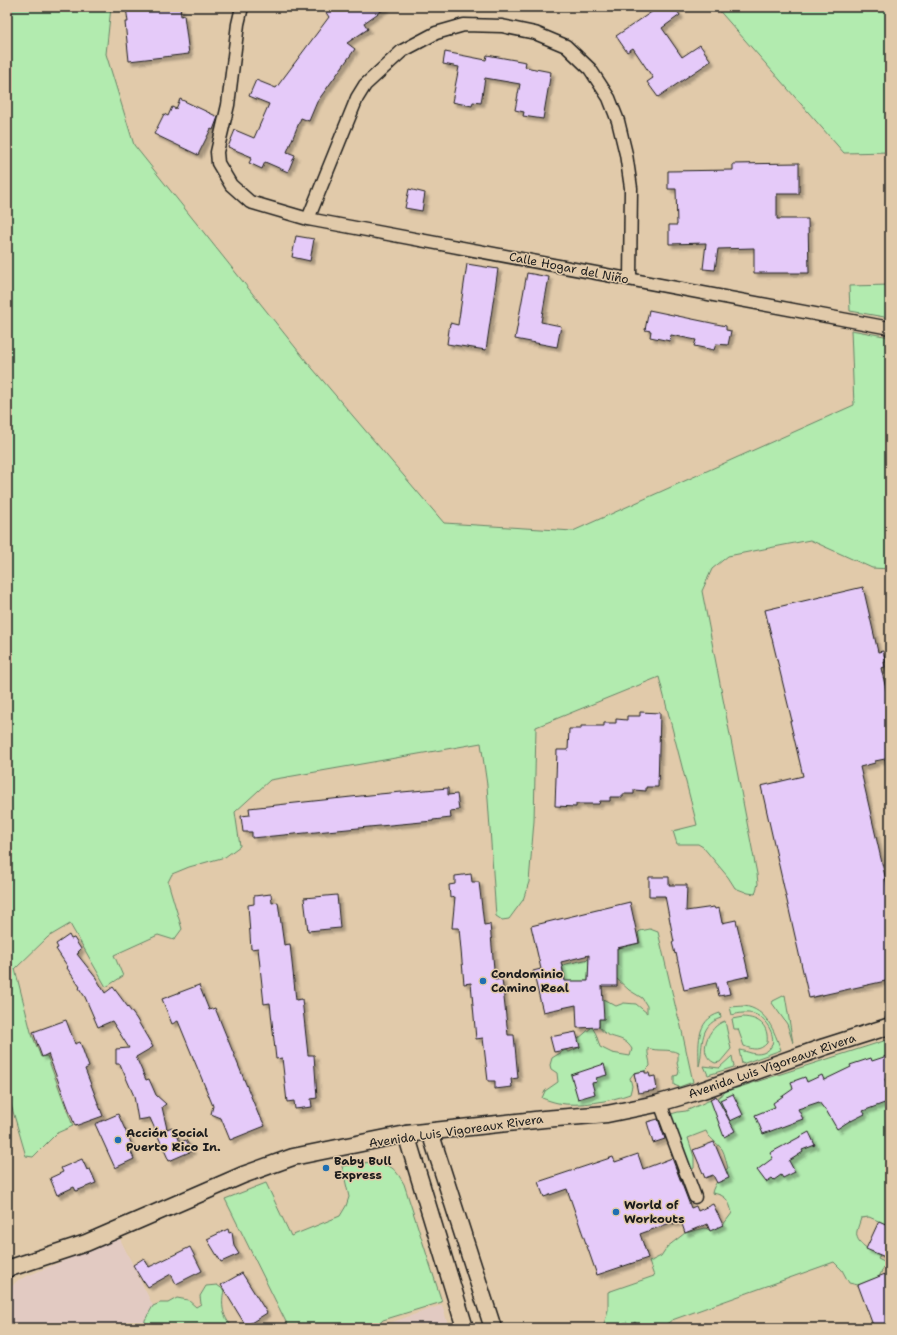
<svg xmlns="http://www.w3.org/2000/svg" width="897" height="1335" font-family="'Shantell Sans',sans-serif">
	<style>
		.built { fill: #e2cac2 }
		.green { fill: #b2ebaf; stroke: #678466 }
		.building { fill: #e5caf9; stroke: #1c1c1c; fill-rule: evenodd; filter: url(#shadow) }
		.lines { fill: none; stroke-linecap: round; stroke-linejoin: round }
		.street-casing { stroke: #1c1c1c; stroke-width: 15 }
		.secondary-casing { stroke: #1c1c1c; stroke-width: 19 }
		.street { stroke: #e1caaa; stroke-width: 12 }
		.secondary { stroke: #e1caaa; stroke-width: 16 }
		.poi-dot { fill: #1f6fb2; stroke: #e1caaa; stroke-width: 1.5 }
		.labels { text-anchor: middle; stroke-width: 3; stroke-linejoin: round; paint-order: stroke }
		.street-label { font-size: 12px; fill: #1c1c1c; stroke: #e1caaa }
		.poi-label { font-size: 12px; font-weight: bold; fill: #1c1c1c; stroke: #e1caaa; text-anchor: start }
	</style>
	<defs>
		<filter id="shadow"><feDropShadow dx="3.5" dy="3.5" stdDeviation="1" flood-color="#0004"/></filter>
	</defs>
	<rect width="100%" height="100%" fill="#e1caaa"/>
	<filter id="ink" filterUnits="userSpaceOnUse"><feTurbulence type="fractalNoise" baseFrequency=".025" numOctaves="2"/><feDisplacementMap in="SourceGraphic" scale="8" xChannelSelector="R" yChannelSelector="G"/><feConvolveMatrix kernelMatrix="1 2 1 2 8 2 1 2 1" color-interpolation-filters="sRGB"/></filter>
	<g filter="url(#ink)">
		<!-- built -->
		<g class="built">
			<path d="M 119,1237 L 164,1328 L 7,1328 L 7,1291 L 18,1280 Z"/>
			<path d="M 442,1305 L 449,1328 L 375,1328 Z"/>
		</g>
		<!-- green -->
		<g class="green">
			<path d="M 7,7 L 111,7 L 106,54 L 134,145 L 307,362 L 444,523 L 573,531 L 854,405 L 851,330 L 890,337 L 890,569 L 872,568 L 810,540 L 728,556 L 712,569 L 702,591 L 757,874 L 758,884 L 755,894 L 748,893 L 735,888 L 728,877 L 703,847 L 698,844 L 677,844 L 673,831 L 697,825 L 659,677 L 536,727 L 534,821 L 529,882 L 523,900 L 509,919 L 502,920 L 496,916 L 487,785 L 481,743 L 270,780 L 235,812 L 240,846 L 225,857 L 189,867 L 172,874 L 168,882 L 182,929 L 174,940 L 158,935 L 114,955 L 123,976 L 106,987 L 70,924 L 48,937 L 15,969 L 31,1032 L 41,1057 L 47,1056 L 73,1126 L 57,1133 L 33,1157 L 26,1156 L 7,1091 Z"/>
			<path d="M 716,7 L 890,7 L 890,152 L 844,153 Z"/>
			<path d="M 890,285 L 890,318 L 850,311 L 849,286 Z"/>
			<path d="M 650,929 L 658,932 L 677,1013 L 680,1022 L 693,1082 L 679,1087 L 674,1085 L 674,1076 L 678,1075 L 679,1071 L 677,1063 L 678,1061 L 678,1053 C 669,1048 657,1052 648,1048 C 647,1055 650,1059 650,1066 L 645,1071 L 634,1073 L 630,1078 L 632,1086 L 630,1094 C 611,1101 578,1107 558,1103 C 553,1102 547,1100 542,1098 L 545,1091 L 558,1082 L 557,1073 L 551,1069 L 550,1065 L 552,1058 L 565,1050 L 569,1052 L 580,1047 L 578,1039 L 592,1027 L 596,1034 L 600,1047 L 612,1053 L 630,1056 L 632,1049 C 622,1033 610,1042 599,1027 L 599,1019 L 590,1000 L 603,999 L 616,1006 L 624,1003 L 636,1004 L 647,1013 L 647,1006 L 642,998 L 629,990 L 617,979 L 598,953 L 640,943 L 638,933 L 640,931 Z"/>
			<path d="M 589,959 L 588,981 L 541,985 L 565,980 L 562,965 Z"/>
			<path d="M 785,995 L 793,1043 L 787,1024 L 772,1003 L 773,1001 Z"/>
			<path d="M 744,1006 C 767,1009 774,1031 781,1050 L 742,1064 L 739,1050 C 748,1051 754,1056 763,1053 C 783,1046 768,1018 754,1014 C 747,1012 739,1013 732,1015 L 730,1007 Z"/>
			<path d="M 720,1013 L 721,1018 C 697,1025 704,1050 699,1066 C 699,1046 695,1020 720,1013 Z"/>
			<path d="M 743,1017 C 759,1018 769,1025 767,1043 C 760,1051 753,1050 744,1046 L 738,1029 L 734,1029 L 732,1019 Z"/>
			<path d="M 725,1021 L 731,1049 L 720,1062 L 715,1063 C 696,1055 708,1026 725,1021 Z"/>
			<path d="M 890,1039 L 890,1226 L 869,1217 L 861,1218 C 860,1222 858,1226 857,1231 C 854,1243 871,1251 880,1255 L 878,1259 L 886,1263 L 879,1277 L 858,1285 L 849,1283 L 842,1270 L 834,1262 L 672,1320 L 661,1328 L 642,1328 L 635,1322 L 629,1326 L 627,1322 L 609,1328 L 603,1328 L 608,1310 L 608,1292 L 654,1276 L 649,1262 L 661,1256 L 667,1247 L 685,1233 L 705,1228 L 710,1230 L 723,1225 L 732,1213 C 729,1200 726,1195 712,1193 C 713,1186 722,1173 728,1168 C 726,1162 725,1154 722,1149 C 717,1143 708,1137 706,1131 L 688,1138 L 694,1157 L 694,1168 L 691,1170 L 672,1122 L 671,1114 L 678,1112 L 686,1111 L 708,1101 L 716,1099 L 729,1089 L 737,1088 Z"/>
			<path d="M 732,1056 L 734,1067 L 708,1075 L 704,1066 L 719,1068 Z"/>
			<path d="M 371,1162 C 392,1165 394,1167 404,1184 L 442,1302 L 383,1320 L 374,1328 L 289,1328 L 225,1199 L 266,1183 L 291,1236 L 340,1216 L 346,1206 L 349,1197 L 342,1166 Z"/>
			<path d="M 217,1285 L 224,1290 C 221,1304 222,1318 234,1328 L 145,1328 L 145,1320 L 153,1306 L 160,1303 L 168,1303 L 177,1298 L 188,1300 L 196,1307 L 201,1304 L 200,1296 L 206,1286 Z"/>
		</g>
		<!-- building -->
		<g class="building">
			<path d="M 126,7 L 180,7 L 181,16 L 184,15 L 189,54 L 129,61 L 125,22 L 128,22 Z"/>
			<path d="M 331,7 L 387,7 L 364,23 L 368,29 L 347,43 L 355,49 L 317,102 L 309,121 L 301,118 L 287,152 L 295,155 L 288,172 L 265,162 L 262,169 L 249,163 L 252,157 L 228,147 L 235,130 L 254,138 L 269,104 L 249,96 L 256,80 L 276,88 L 329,17 L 325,11 Z"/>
			<path d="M 659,7 L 674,7 L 680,15 L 662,28 L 682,57 L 700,45 L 711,61 L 658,97 L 647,82 L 653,78 L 633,48 L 627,52 L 616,36 Z"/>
			<path d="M 445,52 L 486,60 L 487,55 L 526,62 L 525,67 L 551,72 L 543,119 L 523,116 L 524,112 L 515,110 L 520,84 L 485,78 L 481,103 L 473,102 L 472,106 L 452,102 L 459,67 L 443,64 Z"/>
			<path d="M 180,99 L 218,117 L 213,130 L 211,129 L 198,155 L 154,134 L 164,114 L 168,116 L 172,107 L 176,109 Z"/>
			<path d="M 799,163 L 799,194 L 777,194 L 777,219 L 808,219 L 809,273 L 754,273 L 754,248 L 718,249 L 715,270 L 703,269 L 706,243 L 669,244 L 669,225 L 677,225 L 676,189 L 668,189 L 668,171 L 733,170 L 733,164 Z"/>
			<path d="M 409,189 L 425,193 L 422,211 L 405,208 Z"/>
			<path d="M 296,236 L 314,239 L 310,261 L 292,257 Z"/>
			<path d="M 467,264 L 498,269 L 486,350 L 447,344 L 450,323 L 458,325 Z"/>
			<path d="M 527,273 L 549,277 L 541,322 L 561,326 L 557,347 L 515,339 Z"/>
			<path d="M 649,310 L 726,326 L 726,330 L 731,331 L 728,345 L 716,344 L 714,350 L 694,346 L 696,340 L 671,335 L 670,341 L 650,337 L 651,331 L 645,330 Z"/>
			<path d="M 863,587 L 878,652 L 883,651 L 886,662 L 884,662 L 885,667 L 881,668 L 890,706 L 890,758 L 875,761 L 875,763 L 860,767 L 890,898 L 890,980 L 809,998 L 761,786 L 803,776 L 790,721 L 792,721 L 765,610 Z"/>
			<path d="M 640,712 L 660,713 L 658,787 L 646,787 L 646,791 L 634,790 L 634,794 L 623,794 L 623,797 L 610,797 L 610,801 L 600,801 L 599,804 L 576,804 L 576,807 L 555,806 L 557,750 L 568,750 L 569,729 L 581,729 L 581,726 L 604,726 L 604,723 L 616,723 L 616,719 L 627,720 L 627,716 L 640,716 Z"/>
			<path d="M 448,788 L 448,795 L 457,794 L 459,810 L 450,811 L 451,818 L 433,820 L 433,821 L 252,838 L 252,832 L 243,832 L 241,816 L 250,815 L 249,808 L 379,794 Z"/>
			<path d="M 471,874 L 472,882 L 479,882 L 484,925 L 490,924 L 495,980 L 502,979 L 508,1035 L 514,1035 L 518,1078 L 511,1079 L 512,1087 L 495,1089 L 495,1081 L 488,1081 L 483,1038 L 476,1039 L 471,983 L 464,984 L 459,928 L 452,928 L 455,897 L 450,898 L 449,885 L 455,884 L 455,876 Z"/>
			<path d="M 649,877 L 669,877 L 669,885 L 687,885 L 686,911 L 714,907 L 715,909 L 719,908 L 722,923 L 736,920 L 749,976 L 727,981 L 730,994 L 719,996 L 716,983 L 684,990 L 676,953 L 675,954 L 672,942 L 674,942 L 665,896 L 649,896 Z"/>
			<path d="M 271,894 L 272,903 L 278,902 L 284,945 L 290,944 L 296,1000 L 302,999 L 308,1055 L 314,1055 L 317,1098 L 311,1099 L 312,1107 L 295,1109 L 294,1101 L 287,1102 L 282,1058 L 276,1059 L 270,1003 L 264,1004 L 258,948 L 251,949 L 248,905 L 254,904 L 254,896 Z"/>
			<path d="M 337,895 L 340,928 L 308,931 L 304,898 Z"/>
			<path d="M 630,902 L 639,943 L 617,948 L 617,986 L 602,986 L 604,1019 L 599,1019 L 599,1027 L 577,1028 L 576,1005 L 543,1012 L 533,971 L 541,969 L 531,926 ZM 589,955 L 588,981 L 565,981 L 561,962 Z"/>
			<path d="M 69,935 L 71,939 L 74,938 L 81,949 L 78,952 L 79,953 L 77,954 L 96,978 L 105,993 L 113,987 L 136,1018 L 153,1047 L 136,1057 L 146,1080 L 149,1079 L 156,1095 L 166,1104 L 162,1107 L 167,1129 L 172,1127 L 173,1129 L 174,1128 L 180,1142 L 186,1140 L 192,1151 L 169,1161 L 150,1118 L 138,1120 L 134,1096 L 120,1064 L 116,1064 L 116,1049 L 129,1048 L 112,1021 L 98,1027 L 85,997 L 79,988 L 80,987 L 67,968 L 68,967 L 56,949 L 58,948 L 56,944 Z"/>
			<path d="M 199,985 L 209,1010 L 215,1008 L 259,1116 L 260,1116 L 265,1126 L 230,1140 L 221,1118 L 211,1114 L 213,1106 L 178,1021 L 172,1024 L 162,999 Z"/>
			<path d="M 66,1020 L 75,1044 L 80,1042 L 89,1067 L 85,1069 L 103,1116 L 75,1126 L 48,1054 L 42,1057 L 33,1032 Z"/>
			<path d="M 576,1032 L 580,1047 L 554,1052 L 550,1037 Z"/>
			<path d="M 890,1055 L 890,1077 L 885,1079 L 890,1092 L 890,1101 L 863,1111 L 865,1114 L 851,1121 L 851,1120 L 837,1129 L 826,1110 L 825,1110 L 819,1102 L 798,1109 L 803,1119 L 763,1134 L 755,1115 L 775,1107 L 773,1103 L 793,1089 L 791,1082 L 805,1077 L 807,1082 L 822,1075 L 824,1080 L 851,1067 L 850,1065 L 871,1058 L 872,1061 Z"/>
			<path d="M 604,1064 L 607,1075 L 596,1078 L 597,1082 L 592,1083 L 595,1094 L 578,1099 L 571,1075 Z"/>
			<path d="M 645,1071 L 645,1073 L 649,1073 L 650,1077 L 655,1076 L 657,1090 L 638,1093 L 634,1073 Z"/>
			<path d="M 733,1094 L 743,1115 L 730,1121 L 720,1100 Z"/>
			<path d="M 716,1096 L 735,1131 L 724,1137 L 710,1099 Z"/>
			<path d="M 118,1114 L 132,1145 L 129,1147 L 134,1159 L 115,1168 L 95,1124 Z"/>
			<path d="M 658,1119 L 665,1139 L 653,1143 L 647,1122 Z"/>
			<path d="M 809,1132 L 815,1145 L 802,1150 L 803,1152 L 789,1161 L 795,1172 L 783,1178 L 781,1175 L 774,1180 L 772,1178 L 766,1182 L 757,1170 L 773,1158 L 770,1153 Z"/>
			<path d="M 714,1142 L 729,1178 L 717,1183 L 713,1175 L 705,1178 L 693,1150 Z"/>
			<path d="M 638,1154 L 643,1169 L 672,1158 L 691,1208 L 696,1206 L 698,1211 L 713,1204 L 723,1225 L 710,1231 L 707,1224 L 685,1233 L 681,1221 L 673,1224 L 673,1222 L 640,1234 L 648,1258 L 597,1275 L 567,1189 L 544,1197 L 538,1182 L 613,1157 L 615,1162 Z"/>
			<path d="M 82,1159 L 87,1170 L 90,1169 L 96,1183 L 76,1191 L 74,1187 L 57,1195 L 50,1178 L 63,1172 L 61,1168 Z"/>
			<path d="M 879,1221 L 890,1226 L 890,1259 L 866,1249 Z"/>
			<path d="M 228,1229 L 229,1233 L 232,1232 L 234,1246 L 239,1254 L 221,1262 L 207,1239 Z"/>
			<path d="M 190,1247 L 202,1271 L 176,1284 L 171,1274 L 148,1287 L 144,1281 L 143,1282 L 133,1265 L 144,1258 L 149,1267 Z"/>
			<path d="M 890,1272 L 890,1328 L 874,1328 L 858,1285 Z"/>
			<path d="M 242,1273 L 267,1313 L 246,1326 L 221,1285 Z"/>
		</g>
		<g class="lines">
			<defs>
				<g id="street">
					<path d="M 242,7 L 238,24 L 228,105 L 217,152 L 218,163 L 231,185 L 250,202 L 308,219 L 890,328"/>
					<path d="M 308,219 L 357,98 L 365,85 L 402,51 L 436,33 L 464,25 L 502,26 L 535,33 L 566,46 L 590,69 L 609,98 L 618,121 L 626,154 L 631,188 L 630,279"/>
					<path d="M 660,1103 L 695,1197"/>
				</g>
				<g id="secondary">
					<path d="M 430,1132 L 493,1328"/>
					<path d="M 406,1134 L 465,1328"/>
					<path d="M 7,1269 L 86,1243 L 243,1175 L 293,1157 L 406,1134 L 544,1119 L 607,1114 L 656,1104 L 700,1091 L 824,1047 L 890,1026"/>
				</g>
			</defs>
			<!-- street casing -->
			<use href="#street" class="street-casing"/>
			<!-- secondary casing -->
			<use href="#secondary" class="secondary-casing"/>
			<!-- street -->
			<use href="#street" class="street"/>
			<!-- secondary -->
			<use href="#secondary" class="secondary"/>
		</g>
	</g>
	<!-- markers -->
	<g class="poi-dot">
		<circle cx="483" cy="981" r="4"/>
		<circle cx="118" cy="1140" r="4"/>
		<circle cx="326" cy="1168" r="4"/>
		<circle cx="616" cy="1212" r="4"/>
	</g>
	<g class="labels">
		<!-- street labels -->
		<g class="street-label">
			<text transform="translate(569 268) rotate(11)" y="4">Calle Hogar del Niño</text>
			<text transform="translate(772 1066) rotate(-19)" y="4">Avenida Luis Vigoreaux Rivera</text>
			<text transform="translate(456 1131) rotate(-8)" y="4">Avenida Luis Vigoreaux Rivera</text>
		</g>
		<!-- poi labels -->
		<g class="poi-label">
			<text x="491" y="978">Condominio<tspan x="491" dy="14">Camino Real</tspan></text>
			<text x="126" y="1137">Acción Social<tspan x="126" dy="14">Puerto Rico In.</tspan></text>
			<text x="334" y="1165">Baby Bull<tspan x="334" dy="14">Express</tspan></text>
			<text x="624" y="1209">World of<tspan x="624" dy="14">Workouts</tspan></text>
		</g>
	</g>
	<!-- margin -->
	<rect width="897" height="1335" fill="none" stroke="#e1caaa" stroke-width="24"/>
	<rect x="12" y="12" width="873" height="1311" fill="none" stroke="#1c1c1c" stroke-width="1.5" filter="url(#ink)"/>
</svg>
